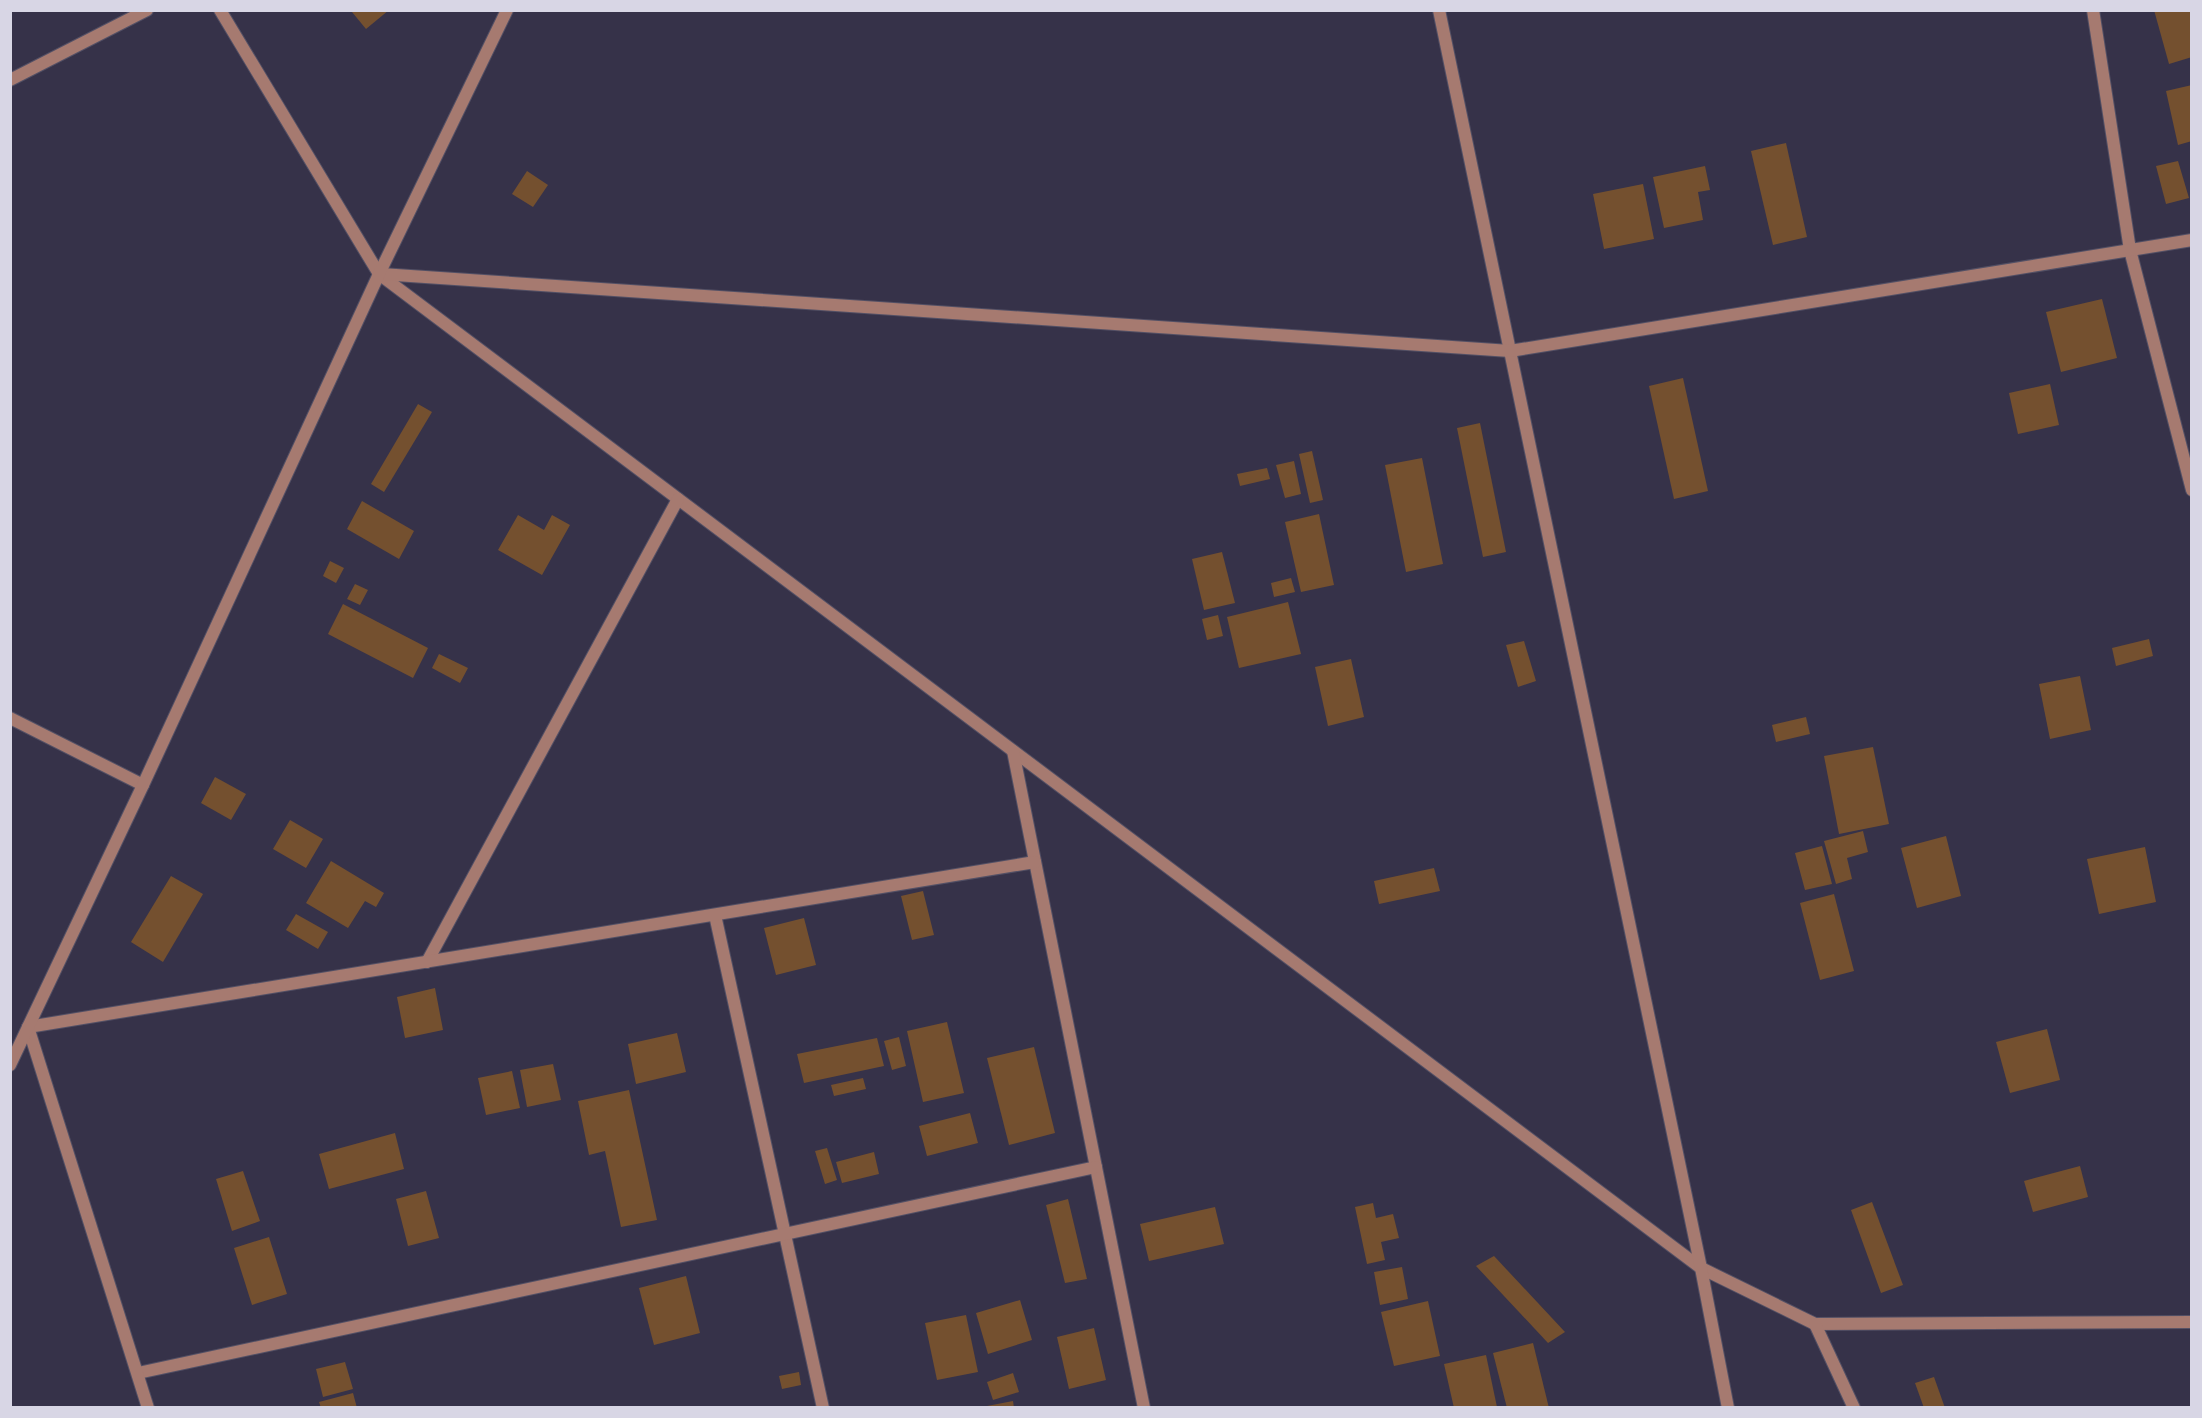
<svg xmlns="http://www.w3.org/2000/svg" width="2202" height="1418" font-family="Karla,sans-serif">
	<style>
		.building { fill: #74502f }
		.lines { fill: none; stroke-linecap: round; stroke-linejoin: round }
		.minor-casing { stroke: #535065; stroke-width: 14 }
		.tertiary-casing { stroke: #535065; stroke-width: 14 }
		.minor { stroke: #a67a70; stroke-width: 12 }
		.tertiary { stroke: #a67a70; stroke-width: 12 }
	</style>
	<rect width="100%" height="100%" fill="#363249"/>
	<!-- building -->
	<g class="building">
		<path d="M 354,10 L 389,10 L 366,29 L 352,12 Z"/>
		<path d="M 2154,10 L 2192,10 L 2192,57 L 2169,64 Z"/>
		<path d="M 2192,85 L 2192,141 L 2178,145 L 2166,91 Z"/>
		<path d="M 1786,143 L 1807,237 L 1773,245 L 1751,151 Z"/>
		<path d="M 2178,161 L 2189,198 L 2166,204 L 2156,166 Z"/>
		<path d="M 1705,166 L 1710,190 L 1698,192 L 1703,220 L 1664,228 L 1653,177 Z"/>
		<path d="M 527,171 L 548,185 L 533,207 L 512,194 Z"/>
		<path d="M 1643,184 L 1654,239 L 1604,249 L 1593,194 Z"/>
		<path d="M 2102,299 L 2117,358 L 2061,372 L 2046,312 Z"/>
		<path d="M 1683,378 L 1708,491 L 1674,499 L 1649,386 Z"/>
		<path d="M 2050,384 L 2059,425 L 2018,434 L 2009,393 Z"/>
		<path d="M 418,404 L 432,412 L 384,492 L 371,484 Z"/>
		<path d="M 1480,423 L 1506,552 L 1483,557 L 1457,428 Z"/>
		<path d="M 1312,451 L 1323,500 L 1310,503 L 1299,454 Z"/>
		<path d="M 1422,458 L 1443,564 L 1406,572 L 1385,465 Z"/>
		<path d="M 1294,461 L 1301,494 L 1285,498 L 1276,465 Z"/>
		<path d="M 1267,468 L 1270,479 L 1240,486 L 1237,474 Z"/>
		<path d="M 362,501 L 414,531 L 399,559 L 347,529 Z"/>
		<path d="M 1319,514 L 1334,585 L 1301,592 L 1285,522 Z"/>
		<path d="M 518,515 L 544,530 L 552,515 L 570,525 L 542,575 L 498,550 Z"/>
		<path d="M 1222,552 L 1235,603 L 1204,610 L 1192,559 Z"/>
		<path d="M 330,561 L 344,568 L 336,583 L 323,576 Z"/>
		<path d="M 1291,578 L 1295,592 L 1274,597 L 1271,583 Z"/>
		<path d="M 355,584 L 368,590 L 360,605 L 347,599 Z"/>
		<path d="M 1288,602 L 1301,654 L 1239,668 L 1227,617 Z"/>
		<path d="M 343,604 L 428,648 L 413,678 L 328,634 Z"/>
		<path d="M 1218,615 L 1223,636 L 1207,640 L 1202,619 Z"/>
		<path d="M 2149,639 L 2153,656 L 2116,666 L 2112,648 Z"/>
		<path d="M 1524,641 L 1536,681 L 1518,687 L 1506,645 Z"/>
		<path d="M 439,654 L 468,668 L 460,683 L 432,668 Z"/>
		<path d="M 1351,659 L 1364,717 L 1328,726 L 1315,667 Z"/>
		<path d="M 2080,676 L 2091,730 L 2050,739 L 2039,684 Z"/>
		<path d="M 1806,717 L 1810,734 L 1776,742 L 1772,725 Z"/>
		<path d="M 1873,747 L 1889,824 L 1839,834 L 1824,756 Z"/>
		<path d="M 215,777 L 246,794 L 231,820 L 201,803 Z"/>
		<path d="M 290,820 L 323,839 L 306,868 L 273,849 Z"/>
		<path d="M 1863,831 L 1868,852 L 1847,858 L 1852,879 L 1836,884 L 1824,841 Z"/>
		<path d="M 1946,836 L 1961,896 L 1917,908 L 1901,848 Z"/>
		<path d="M 1822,846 L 1832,884 L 1805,890 L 1795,853 Z"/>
		<path d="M 2145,847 L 2156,902 L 2099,914 L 2087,859 Z"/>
		<path d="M 331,861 L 384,893 L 376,907 L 365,901 L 348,928 L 306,903 Z"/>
		<path d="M 1434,868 L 1440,891 L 1379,904 L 1374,881 Z"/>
		<path d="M 171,876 L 203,894 L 163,962 L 131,942 Z"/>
		<path d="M 923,891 L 934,935 L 912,940 L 901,896 Z"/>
		<path d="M 1834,894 L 1854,971 L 1820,980 L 1800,903 Z"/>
		<path d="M 296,914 L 328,932 L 318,949 L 286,930 Z"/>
		<path d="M 804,918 L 816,965 L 776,975 L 764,928 Z"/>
		<path d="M 435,988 L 443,1030 L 405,1038 L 397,997 Z"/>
		<path d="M 947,1022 L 964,1093 L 923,1102 L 907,1031 Z"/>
		<path d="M 2047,1029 L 2060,1080 L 2010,1093 L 1996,1042 Z"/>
		<path d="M 677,1033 L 686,1072 L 636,1084 L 628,1044 Z"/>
		<path d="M 899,1037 L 906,1066 L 892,1070 L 884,1041 Z"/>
		<path d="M 877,1038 L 884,1066 L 804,1083 L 797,1054 Z"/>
		<path d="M 1034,1047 L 1055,1133 L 1009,1145 L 987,1058 Z"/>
		<path d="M 553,1064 L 561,1100 L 527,1107 L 520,1070 Z"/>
		<path d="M 512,1071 L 520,1108 L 486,1115 L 478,1078 Z"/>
		<path d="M 863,1078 L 866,1089 L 834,1096 L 831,1085 Z"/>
		<path d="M 629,1090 L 657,1220 L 621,1227 L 605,1151 L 589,1155 L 578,1101 Z"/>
		<path d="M 970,1113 L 978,1143 L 927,1156 L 919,1126 Z"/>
		<path d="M 395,1133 L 404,1169 L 329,1189 L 319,1154 Z"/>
		<path d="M 827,1148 L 837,1180 L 825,1184 L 815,1151 Z"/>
		<path d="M 874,1152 L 879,1174 L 842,1183 L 836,1162 Z"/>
		<path d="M 2080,1166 L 2088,1197 L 2033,1212 L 2024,1181 Z"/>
		<path d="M 243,1171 L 260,1221 L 232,1231 L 216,1179 Z"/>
		<path d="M 426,1191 L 439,1238 L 408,1246 L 396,1199 Z"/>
		<path d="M 1068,1199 L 1087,1279 L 1065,1283 L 1046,1205 Z"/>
		<path d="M 1872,1202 L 1903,1285 L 1881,1293 L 1851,1210 Z"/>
		<path d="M 1373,1203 L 1376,1218 L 1393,1214 L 1399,1238 L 1381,1242 L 1385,1260 L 1367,1264 L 1355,1207 Z"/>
		<path d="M 1215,1207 L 1224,1244 L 1149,1261 L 1140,1224 Z"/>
		<path d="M 269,1237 L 287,1294 L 252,1305 L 234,1248 Z"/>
		<path d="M 1494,1256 L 1565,1332 L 1548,1343 L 1476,1266 Z"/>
		<path d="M 1402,1267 L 1408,1299 L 1380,1305 L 1374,1272 Z"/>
		<path d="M 686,1276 L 700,1333 L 654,1345 L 639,1288 Z"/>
		<path d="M 1020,1300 L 1032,1340 L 988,1354 L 976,1313 Z"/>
		<path d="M 1428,1301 L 1440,1356 L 1394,1366 L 1381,1312 Z"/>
		<path d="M 966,1315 L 978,1372 L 937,1380 L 925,1323 Z"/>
		<path d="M 1094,1328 L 1106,1380 L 1069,1389 L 1057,1337 Z"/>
		<path d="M 1533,1343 L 1549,1408 L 1507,1408 L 1493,1353 Z"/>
		<path d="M 1486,1355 L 1497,1407 L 1454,1408 L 1444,1364 Z"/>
		<path d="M 345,1362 L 353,1389 L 323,1397 L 316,1369 Z"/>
		<path d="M 799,1372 L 801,1385 L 782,1389 L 779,1376 Z"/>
		<path d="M 1013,1373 L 1019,1392 L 993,1400 L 987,1382 Z"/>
		<path d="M 1934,1377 L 1945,1408 L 1924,1408 L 1915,1383 Z"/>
		<path d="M 353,1393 L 357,1408 L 321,1408 L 319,1402 Z"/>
		<path d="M 1013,1401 L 1014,1408 L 988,1408 L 987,1406 Z"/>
	</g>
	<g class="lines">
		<defs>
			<g id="minor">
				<path d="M 220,10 L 379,274 L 1701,1268 L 1815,1324 L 2192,1322"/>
				<path d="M 1439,10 L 1701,1268 L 1728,1408"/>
				<path d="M 2093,10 L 2130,250 L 2192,490"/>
				<path d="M 10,80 L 147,10"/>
				<path d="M 381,274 L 1510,351 L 2192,240"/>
				<path d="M 10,718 L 143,785"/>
				<path d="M 1013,751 L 1144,1408"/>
				<path d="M 715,915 L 823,1408"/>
				<path d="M 427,962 L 678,499"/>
				<path d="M 1815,1324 L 1854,1408"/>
				<path d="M 138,1373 L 1096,1167"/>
				<path d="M 148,1408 L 28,1027 L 1035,862"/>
			</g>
			<path id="tertiary" d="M 10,1065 L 143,785 L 379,274 L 507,10"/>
		</defs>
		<!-- minor casing -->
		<use href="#minor" class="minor-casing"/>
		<!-- tertiary casing -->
		<use href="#tertiary" class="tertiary-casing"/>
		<!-- minor -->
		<use href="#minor" class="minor"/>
		<!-- tertiary -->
		<use href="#tertiary" class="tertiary"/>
	</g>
	<!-- border -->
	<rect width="2202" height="1418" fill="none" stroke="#d8d6e5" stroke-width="24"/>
</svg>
